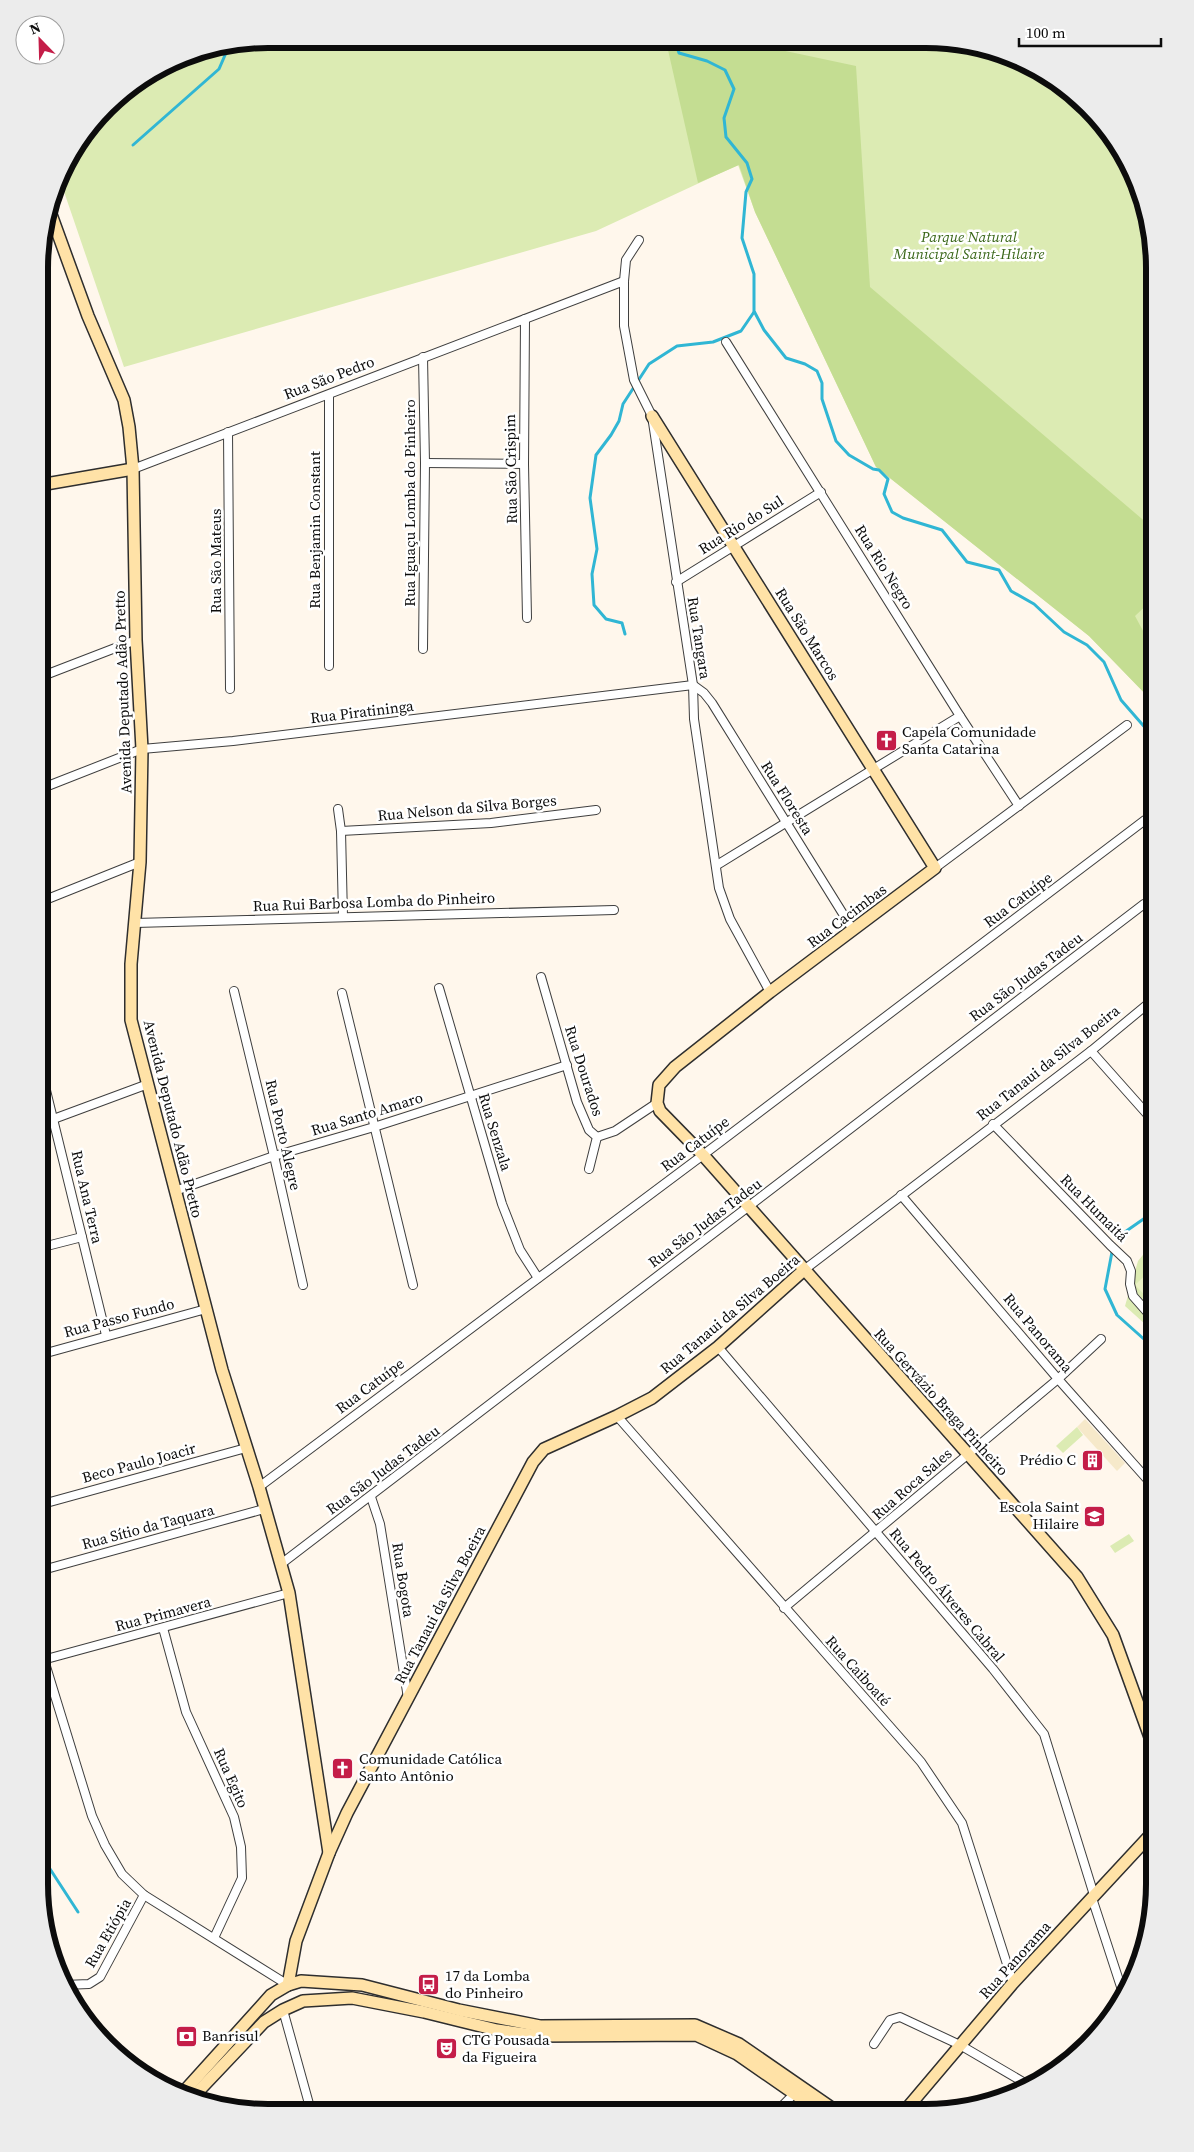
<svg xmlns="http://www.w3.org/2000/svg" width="1194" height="2152" font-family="'Source Serif 4',serif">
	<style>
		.farmland { fill: #f6e9ca }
		.green { fill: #dcebb3 }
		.forest { fill: #c4dd92 }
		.pitch { fill: #ecf2c6 }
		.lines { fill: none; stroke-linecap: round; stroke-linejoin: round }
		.stream { stroke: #30b6d4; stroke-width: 3 }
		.street-casing { stroke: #3f3f3f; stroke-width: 10 }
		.secondary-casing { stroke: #2e2e2e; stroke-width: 14 }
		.street { stroke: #fff; stroke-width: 8 }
		.secondary { stroke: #ffe2a7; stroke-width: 11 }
		.labels { text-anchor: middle; stroke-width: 5; stroke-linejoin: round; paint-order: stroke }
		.park-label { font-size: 15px; font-style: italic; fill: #3a6719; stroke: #fff }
		.street-label { font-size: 15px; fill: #0c0c0c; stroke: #fff }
		.poi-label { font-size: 15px; fill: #0c0c0c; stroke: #fff; text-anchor: start }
		.rim { fill: none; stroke: #0c0c0c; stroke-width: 6 }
	</style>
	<rect width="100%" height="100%" fill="#fff7ec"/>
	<!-- farmland -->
	<path class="farmland" d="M 1085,1419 L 1125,1463 L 1117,1471 L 1077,1427 Z"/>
	<!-- green -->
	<g class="green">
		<path d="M 267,39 L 971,43 L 1028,62 L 1077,95 L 1117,140 L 1143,194 L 1155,267 L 1155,704 L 1089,636 L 876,467 L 755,212 L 738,165 L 596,231 L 124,367 L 59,177 L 62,166 L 116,96 L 180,56 Z"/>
		<path d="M 1155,1240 L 1155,1333 L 1125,1306 L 1138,1261 Z"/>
		<path d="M 1077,1427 L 1083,1435 L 1063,1453 L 1056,1446 Z"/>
		<path d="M 1129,1534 L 1134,1541 L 1115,1553 L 1110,1546 Z"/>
	</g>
	<!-- forest -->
	<path class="forest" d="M 666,41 L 743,42 L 856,66 L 870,287 L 1155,530 L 1155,597 L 1135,616 L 1155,653 L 1155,704 L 1089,636 L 876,467 L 755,212 L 739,165 L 698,183 Z"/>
	<!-- pitch -->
	<path class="pitch" d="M 1155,1266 L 1155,1306 L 1135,1285 Z"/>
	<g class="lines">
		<!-- stream -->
		<g class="stream">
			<path d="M 675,41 L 679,53 L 707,61 L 725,70 L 734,89 L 724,118 L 726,137 L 747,163 L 752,179 L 746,192 L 742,238 L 754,274 L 754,311 L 764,330 L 786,358 L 805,364 L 817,371 L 822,383 L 822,399 L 836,441 L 849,455 L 873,469 L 879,470 L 888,479 L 884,494 L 892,512 L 903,518 L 942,530 L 967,562 L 999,570 L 1011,591 L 1034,604 L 1064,632 L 1087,645 L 1104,662 L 1121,700 L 1155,739"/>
			<path d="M 133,145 L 219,69 L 229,46"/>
			<path d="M 625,634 L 622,623 L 606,619 L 594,605 L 592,574 L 597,549 L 590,498 L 596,455 L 611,435 L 619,421 L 623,404 L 649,364 L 677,346 L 713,342 L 741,331 L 754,312"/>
			<path d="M 1148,810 L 1155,795"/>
			<path d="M 1122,1234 L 1155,1211"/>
			<path d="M 1112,1252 L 1105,1289 L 1117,1315 L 1155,1349"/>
			<path d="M 39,1852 L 78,1912"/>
		</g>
		<defs>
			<g id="street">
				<path d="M 639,240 L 626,260 L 624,281 L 624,326 L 634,380 L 652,416 L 693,685 L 694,719 L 719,888 L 730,919 L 770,992"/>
				<path d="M 525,319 L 524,464 L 527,618"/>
				<path d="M 726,342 L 960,716 L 1019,806"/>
				<path d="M 228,432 L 230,689"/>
				<path d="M 425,463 L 524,464"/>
				<path d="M 133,469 L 624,281"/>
				<path d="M 676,582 L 821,492"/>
				<path d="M 423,649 L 425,463 L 423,357"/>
				<path d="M 329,666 L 329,395"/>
				<path d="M 40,677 L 136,640"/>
				<path d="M 40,789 L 142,749 L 233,741 L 693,685 L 704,693 L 712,703 L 853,930"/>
				<path d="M 338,809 L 341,831 L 343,917"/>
				<path d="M 341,831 L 491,823 L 596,810"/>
				<path d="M 717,865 L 960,716"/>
				<path d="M 935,868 L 1127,725"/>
				<path d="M 40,902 L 140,862"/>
				<path d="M 135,923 L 614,910"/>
				<path d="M 541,977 L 577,1102 L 589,1130 L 597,1137 L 589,1169"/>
				<path d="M 439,988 L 502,1204 L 520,1250 L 538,1278"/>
				<path d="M 234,991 L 274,1156 L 303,1285"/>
				<path d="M 342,993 L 413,1285"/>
				<path d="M 1091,1051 L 1155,1123"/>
				<path d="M 40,1066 L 106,1335"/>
				<path d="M 40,1124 L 148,1084"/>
				<path d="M 993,1124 L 1110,1245 L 1127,1261 L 1131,1271 L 1130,1284 L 1133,1296 L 1155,1321"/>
				<path d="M 597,1137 L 615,1131 L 657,1103"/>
				<path d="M 175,1191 L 274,1156 L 374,1127 L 567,1065"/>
				<path d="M 901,1195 L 1058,1379 L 1155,1488"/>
				<path d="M 39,1248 L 82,1237"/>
				<path d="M 804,1270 L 1091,1051 L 1155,998"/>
				<path d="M 718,1347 L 993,1669 L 1044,1734 L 1094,1895"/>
				<path d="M 39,1355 L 206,1309"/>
				<path d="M 617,1416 L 921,1762 L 962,1823 L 1013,1983"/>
				<path d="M 259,1487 L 703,1155 L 1145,820"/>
				<path d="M 371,1497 L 380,1524 L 408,1698"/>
				<path d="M 39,1505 L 246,1448"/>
				<path d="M 281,1564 L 1144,904"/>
				<path d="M 39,1571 L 264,1509"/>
				<path d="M 784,1608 L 1058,1379 L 1101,1339"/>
				<path d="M 163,1628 L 186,1712 L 234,1817 L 241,1847 L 242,1878 L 214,1938"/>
				<path d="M 44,1660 L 92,1816 L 105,1845 L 122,1874 L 144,1895 L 288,1985"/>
				<path d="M 39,1661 L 289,1593"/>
				<path d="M 1092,1898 L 1124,1996"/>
				<path d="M 64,1985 L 89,1984 L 100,1977 L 144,1895"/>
				<path d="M 283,2010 L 311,2111"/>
				<path d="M 874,2044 L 890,2020 L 900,2017 L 960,2045 L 1030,2086"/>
				<path d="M 775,2113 L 795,2093"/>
			</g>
			<g id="secondary">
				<path d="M 49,209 L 88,316 L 124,400 L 129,427 L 133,469 L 136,640 L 142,749 L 140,862 L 131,964 L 131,1020 L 222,1370 L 259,1487 L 289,1593 L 329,1853"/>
				<path d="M 652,416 L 935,868 L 770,992 L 675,1067 L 659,1085 L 657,1103 L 660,1111 L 703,1155 L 1077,1577 L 1113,1635 L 1155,1751"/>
				<path d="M 40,485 L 133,469"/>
				<path d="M 288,1985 L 296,1941 L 329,1853 L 347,1813 L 533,1462 L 544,1449 L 617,1416 L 652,1398 L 718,1347 L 804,1270"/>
				<path d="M 180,2096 L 271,1995 L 288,1985 L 301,1981 L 362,1985 L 459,2010 L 540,2026 L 695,2025 L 739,2044 L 839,2113"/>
				<path d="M 191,2099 L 264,2022 L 283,2010 L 303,2001 L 352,1998 L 424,2012 L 497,2030 L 539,2036 L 696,2035 L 737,2054 L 822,2113"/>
				<path d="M 903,2113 L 1013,1983 L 1155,1830"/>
			</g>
		</defs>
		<!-- street casing -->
		<use href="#street" class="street-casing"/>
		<!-- secondary casing -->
		<use href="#secondary" class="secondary-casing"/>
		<!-- street -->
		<use href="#street" class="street"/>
		<!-- secondary -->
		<use href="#secondary" class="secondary"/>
	</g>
	<!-- icons -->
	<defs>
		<symbol id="church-square" viewBox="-11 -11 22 22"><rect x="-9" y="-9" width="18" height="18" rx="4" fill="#c41d48" stroke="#fff"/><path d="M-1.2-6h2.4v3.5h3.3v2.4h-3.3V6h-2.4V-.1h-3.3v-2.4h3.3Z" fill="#fff"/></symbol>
		<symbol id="building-square" viewBox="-11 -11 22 22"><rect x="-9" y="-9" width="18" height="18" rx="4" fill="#c41d48" stroke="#fff"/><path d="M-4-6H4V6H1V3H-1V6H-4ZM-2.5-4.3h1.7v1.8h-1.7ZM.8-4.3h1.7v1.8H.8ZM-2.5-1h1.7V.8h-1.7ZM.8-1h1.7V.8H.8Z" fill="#fff"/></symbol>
		<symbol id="school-square" viewBox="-11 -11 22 22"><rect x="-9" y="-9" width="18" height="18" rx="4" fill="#c41d48" stroke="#fff"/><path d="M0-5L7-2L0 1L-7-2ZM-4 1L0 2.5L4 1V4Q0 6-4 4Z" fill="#fff"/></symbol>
		<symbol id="bus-square" viewBox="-11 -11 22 22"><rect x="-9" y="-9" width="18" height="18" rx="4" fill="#c41d48" stroke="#fff"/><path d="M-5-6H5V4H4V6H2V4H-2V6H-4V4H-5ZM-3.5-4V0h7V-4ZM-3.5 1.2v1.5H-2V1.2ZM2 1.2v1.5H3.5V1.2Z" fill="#fff"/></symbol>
		<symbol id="bank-square" viewBox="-11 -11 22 22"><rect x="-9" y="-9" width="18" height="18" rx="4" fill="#c41d48" stroke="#fff"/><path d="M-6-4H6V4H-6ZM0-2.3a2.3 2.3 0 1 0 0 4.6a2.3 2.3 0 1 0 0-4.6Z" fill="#fff"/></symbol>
		<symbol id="theatre-square" viewBox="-11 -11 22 22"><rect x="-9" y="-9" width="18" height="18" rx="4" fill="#c41d48" stroke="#fff"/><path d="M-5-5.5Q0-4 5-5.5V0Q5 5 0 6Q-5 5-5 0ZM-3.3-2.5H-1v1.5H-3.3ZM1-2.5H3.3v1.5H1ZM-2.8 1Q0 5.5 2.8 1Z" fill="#fff"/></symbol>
	</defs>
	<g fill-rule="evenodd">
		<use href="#church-square" x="874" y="728" width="25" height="25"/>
		<use href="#building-square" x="1080" y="1448" width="25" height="25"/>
		<use href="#school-square" x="1082" y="1504" width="25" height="25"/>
		<use href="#church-square" x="330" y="1756" width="25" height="25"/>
		<use href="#bus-square" x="416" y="1972" width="25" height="25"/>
		<use href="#bank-square" x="174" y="2024" width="25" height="25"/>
		<use href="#theatre-square" x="434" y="2036" width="25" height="25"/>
	</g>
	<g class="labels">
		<!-- park labels -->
		<g class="park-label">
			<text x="969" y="242">Parque Natural<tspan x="969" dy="17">Municipal Saint-Hilaire</tspan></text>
		</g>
		<!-- street labels -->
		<g class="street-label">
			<text transform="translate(329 378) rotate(-21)" y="5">Rua São Pedro</text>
			<text transform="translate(511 469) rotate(-91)" y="5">Rua São Crispim</text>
			<text transform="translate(410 503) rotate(-90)" y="5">Rua Iguaçu Lomba do Pinheiro</text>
			<text transform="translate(741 525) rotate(-32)" y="5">Rua Rio do Sul</text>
			<text transform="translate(315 530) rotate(-90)" y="5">Rua Benjamin Constant</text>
			<text transform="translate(216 561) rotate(-90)" y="5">Rua São Mateus</text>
			<text transform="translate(884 567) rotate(58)" y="5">Rua Rio Negro</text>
			<text transform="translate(807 634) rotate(58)" y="5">Rua São Marcos</text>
			<text transform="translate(699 638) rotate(81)" y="5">Rua Tangara</text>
			<text transform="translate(123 692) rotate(-92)" y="5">Avenida Deputado Adão Pretto</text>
			<text transform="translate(362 712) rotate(-7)" y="5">Rua Piratininga</text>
			<text transform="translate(787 798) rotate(58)" y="5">Rua Floresta</text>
			<text transform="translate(467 808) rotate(-5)" y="5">Rua Nelson da Silva Borges</text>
			<text transform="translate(1018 900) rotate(-37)" y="5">Rua Catuípe</text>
			<text transform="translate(374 902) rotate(-2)" y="5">Rua Rui Barbosa Lomba do Pinheiro</text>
			<text transform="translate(847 916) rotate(-37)" y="5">Rua Cacimbas</text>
			<text transform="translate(1026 977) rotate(-37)" y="5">Rua São Judas Tadeu</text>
			<text transform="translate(1048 1063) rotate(-38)" y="5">Rua Tanaui da Silva Boeira</text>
			<text transform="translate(584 1071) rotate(72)" y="5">Rua Dourados</text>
			<text transform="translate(367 1114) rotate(-17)" y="5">Rua Santo Amaro</text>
			<text transform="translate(173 1119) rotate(76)" y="5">Avenida Deputado Adão Pretto</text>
			<text transform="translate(495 1132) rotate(73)" y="5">Rua Senzala</text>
			<text transform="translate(283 1135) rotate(77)" y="5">Rua Porto Alegre</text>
			<text transform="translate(695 1144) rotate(-37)" y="5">Rua Catuípe</text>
			<text transform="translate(87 1197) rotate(77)" y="5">Rua Ana Terra</text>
			<text transform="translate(1094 1208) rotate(45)" y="5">Rua Humaitá</text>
			<text transform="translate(705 1223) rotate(-37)" y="5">Rua São Judas Tadeu</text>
			<text transform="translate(730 1314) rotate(-40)" y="5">Rua Tanaui da Silva Boeira</text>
			<text transform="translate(119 1318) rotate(-15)" y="5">Rua Passo Fundo</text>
			<text transform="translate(1038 1333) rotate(50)" y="5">Rua Panorama</text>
			<text transform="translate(370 1386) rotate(-37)" y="5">Rua Catuípe</text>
			<text transform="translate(941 1402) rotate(48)" y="5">Rua Gervázio Braga Pinheiro</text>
			<text transform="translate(139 1463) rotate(-15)" y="5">Beco Paulo Joacir</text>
			<text transform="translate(383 1470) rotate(-37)" y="5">Rua São Judas Tadeu</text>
			<text transform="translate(912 1484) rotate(-41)" y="5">Rua Roca Sales</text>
			<text transform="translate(148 1527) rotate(-15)" y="5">Rua Sítio da Taquara</text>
			<text transform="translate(403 1580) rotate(81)" y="5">Rua Bogota</text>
			<text transform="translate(947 1595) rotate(50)" y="5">Rua Pedro Álveres Cabral</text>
			<text transform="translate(440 1605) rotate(-62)" y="5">Rua Tanaui da Silva Boeira</text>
			<text transform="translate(163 1614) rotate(-15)" y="5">Rua Primavera</text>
			<text transform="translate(858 1671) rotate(48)" y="5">Rua Caiboaté</text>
			<text transform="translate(231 1778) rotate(66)" y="5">Rua Egito</text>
			<text transform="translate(108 1933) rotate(-60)" y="5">Rua Etiópia</text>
			<text transform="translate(1015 1960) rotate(-48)" y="5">Rua Panorama</text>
		</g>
		<!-- poi labels -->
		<g class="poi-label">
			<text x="902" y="737">Capela Comunidade<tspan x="902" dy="17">Santa Catarina</tspan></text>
			<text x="1076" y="1465" text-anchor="end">Prédio C</text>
			<text x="1079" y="1512" text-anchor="end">Escola Saint<tspan x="1079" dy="17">Hilaire</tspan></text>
			<text x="359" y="1764">Comunidade Católica<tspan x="359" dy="17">Santo Antônio</tspan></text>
			<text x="445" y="1981">17 da Lomba<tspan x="445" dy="17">do Pinheiro</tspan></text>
			<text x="202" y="2041">Banrisul</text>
			<text x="462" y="2045">CTG Pousada<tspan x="462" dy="17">da Figueira</tspan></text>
		</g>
	</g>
	<!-- crop -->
	<path d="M0 0H1194V2152H0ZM268 48H926A220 220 0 0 1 1146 268V1884A220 220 0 0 1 926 2104H268A220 220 0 0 1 48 1884V268A220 220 0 0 1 268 48Z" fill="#ececec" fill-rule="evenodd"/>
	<path class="rim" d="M268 48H926A220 220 0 0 1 1146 268V1884A220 220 0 0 1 926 2104H268A220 220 0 0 1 48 1884V268A220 220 0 0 1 268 48Z"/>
	<!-- north arrow -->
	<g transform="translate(40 40) rotate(337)"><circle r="24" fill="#ffffff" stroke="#9e9e9e"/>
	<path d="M0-4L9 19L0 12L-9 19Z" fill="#c41d48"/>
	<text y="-8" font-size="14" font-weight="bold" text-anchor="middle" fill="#0c0c0c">N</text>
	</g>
	<!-- scale -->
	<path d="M1019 38v8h142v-8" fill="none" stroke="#0c0c0c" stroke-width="2.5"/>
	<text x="1026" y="38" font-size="15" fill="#0c0c0c" stroke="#ffffff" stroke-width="4" paint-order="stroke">100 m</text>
</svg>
